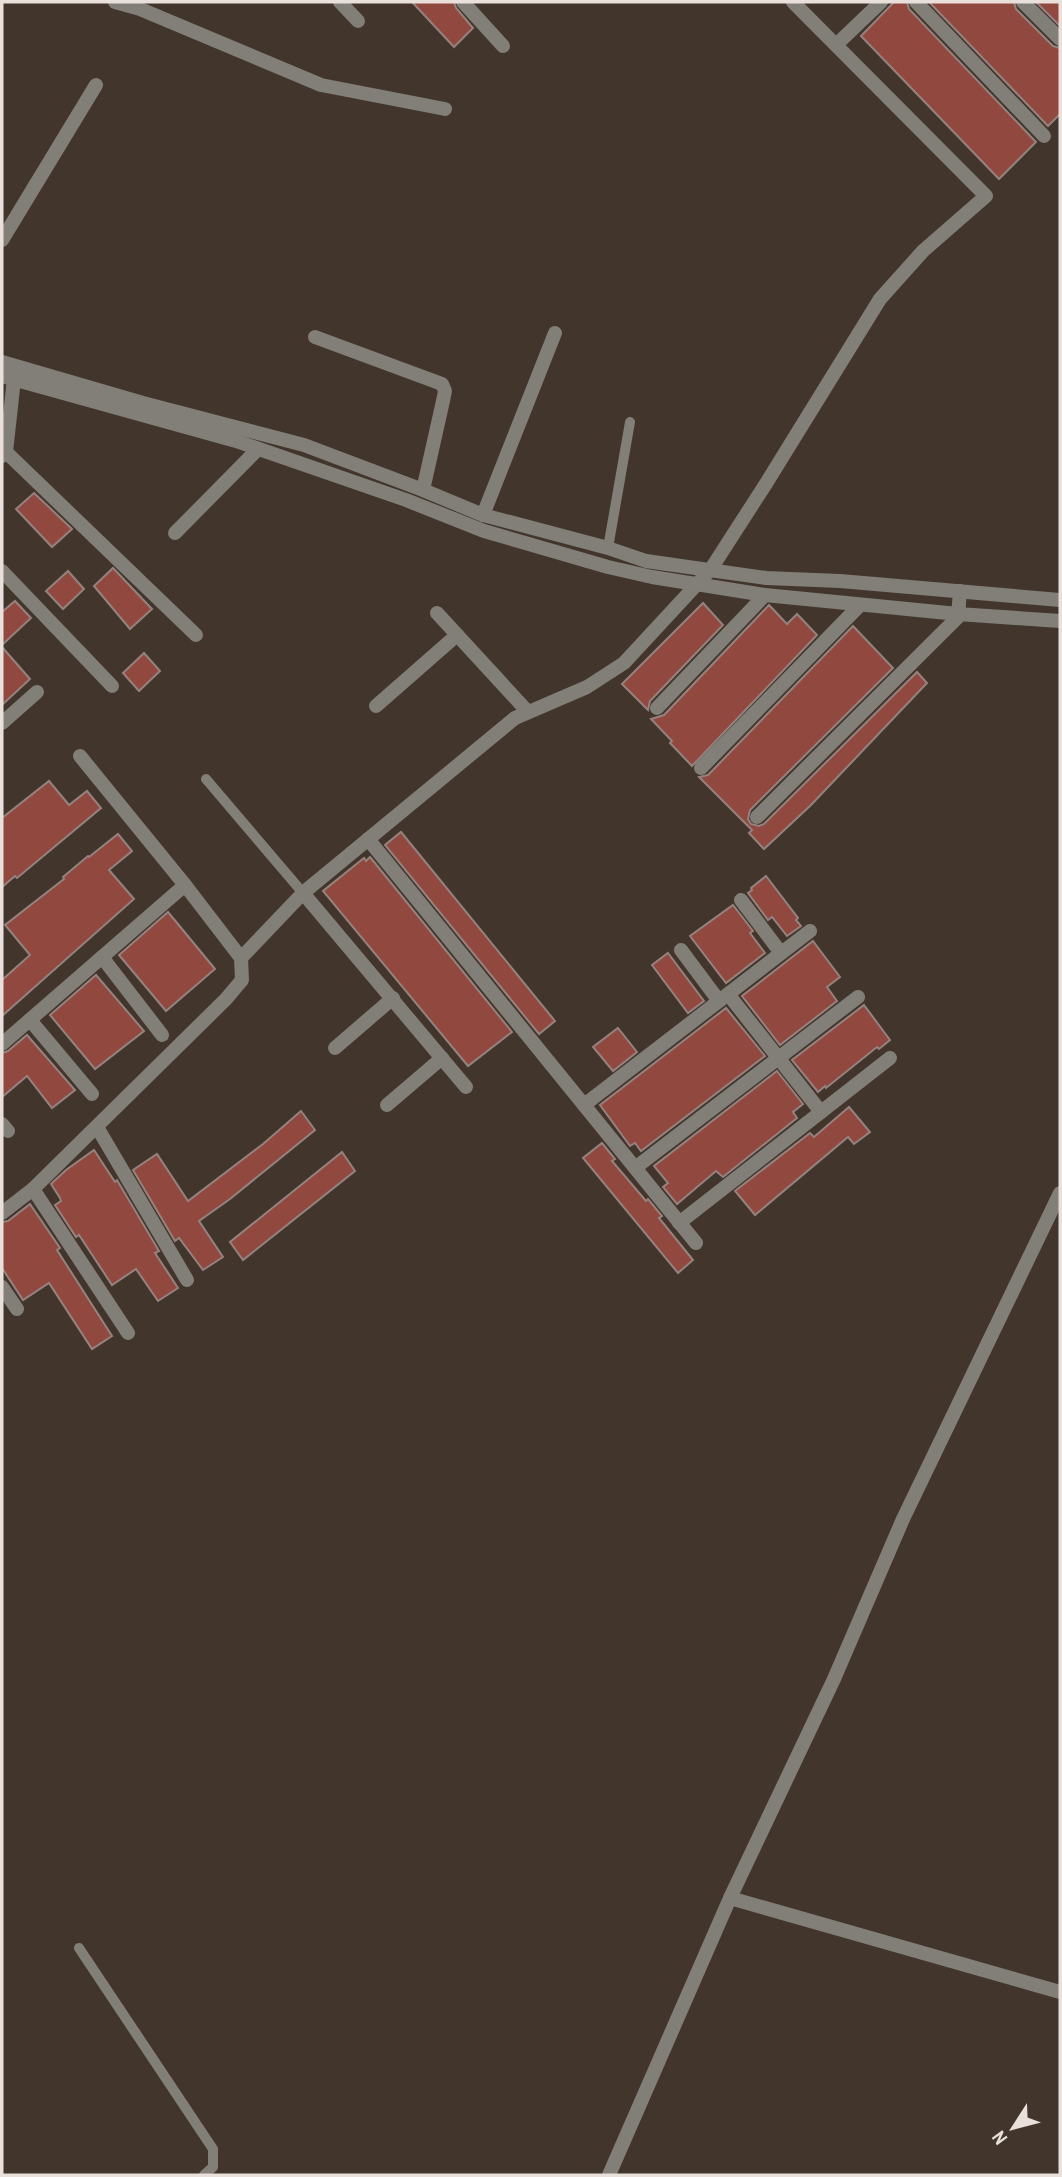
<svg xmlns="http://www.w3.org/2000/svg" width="1062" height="2177" font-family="'Archivo Narrow',sans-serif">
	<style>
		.building { fill: #91493f; stroke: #95827f; stroke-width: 2 }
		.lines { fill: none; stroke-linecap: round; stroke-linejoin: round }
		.service { stroke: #827e78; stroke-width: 10 }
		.minor { stroke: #827e78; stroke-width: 14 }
		.tertiary { stroke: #827e78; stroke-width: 14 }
	</style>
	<rect width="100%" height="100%" fill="#42352c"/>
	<!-- building -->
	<g class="building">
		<path d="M 412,2 L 454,2 L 456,8 L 473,28 L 454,47 Z"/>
		<path d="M 894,2 L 907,2 L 909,9 L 1036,142 L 999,179 L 861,36 Z"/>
		<path d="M 929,2 L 1014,2 L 1016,9 L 1053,46 L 1060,48 L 1060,114 L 1048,126 Z"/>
		<path d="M 1036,2 L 1060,2 L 1060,26 Z"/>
		<path d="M 34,493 L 72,529 L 52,547 L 16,509 Z"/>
		<path d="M 113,568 L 152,609 L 130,629 L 94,586 Z"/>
		<path d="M 68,571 L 84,589 L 63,609 L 46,591 Z"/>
		<path d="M 15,601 L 31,618 L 2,645 L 2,612 Z"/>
		<path d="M 703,603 L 723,625 L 650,701 L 648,710 L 622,684 Z"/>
		<path d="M 769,605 L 787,624 L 797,614 L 817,635 L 692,766 L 670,743 L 672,741 L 651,719 L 664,715 Z"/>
		<path d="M 853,626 L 893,668 L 750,810 L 748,819 L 751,824 L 759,826 L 764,824 L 917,672 L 927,683 L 811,805 L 764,849 L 749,833 L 752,830 L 699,777 L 708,775 Z"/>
		<path d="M 2,647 L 30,679 L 2,705 Z"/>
		<path d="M 144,653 L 160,671 L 139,691 L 123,673 Z"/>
		<path d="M 49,781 L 69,805 L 87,791 L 101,808 L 17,878 L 15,876 L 2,887 L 2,818 Z"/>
		<path d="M 401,832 L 555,1021 L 539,1034 L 385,845 Z"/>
		<path d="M 118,834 L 132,851 L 109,870 L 134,899 L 2,1016 L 2,980 L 30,955 L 5,925 L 64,879 L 63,877 L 88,856 L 89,857 Z"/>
		<path d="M 370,857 L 512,1032 L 468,1066 L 323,891 L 364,858 L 366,861 Z"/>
		<path d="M 766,876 L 798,918 L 796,920 L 801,926 L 787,936 L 772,917 L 768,920 L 748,893 L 752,890 L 751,888 Z"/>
		<path d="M 733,905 L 753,931 L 750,933 L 765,953 L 726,983 L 690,936 Z"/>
		<path d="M 168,912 L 215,969 L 166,1011 L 119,955 Z"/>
		<path d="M 813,941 L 840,977 L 827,987 L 837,1001 L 780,1045 L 742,996 Z"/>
		<path d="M 668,953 L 704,1001 L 688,1013 L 652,965 Z"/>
		<path d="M 96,975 L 144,1031 L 95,1069 L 50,1015 Z"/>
		<path d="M 864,1005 L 890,1040 L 879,1049 L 877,1047 L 826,1088 L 825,1086 L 818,1092 L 792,1060 Z"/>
		<path d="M 726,1008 L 765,1056 L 641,1151 L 635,1143 L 630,1146 L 600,1105 Z"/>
		<path d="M 618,1028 L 637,1052 L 613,1071 L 593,1047 Z"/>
		<path d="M 27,1035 L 75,1090 L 52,1108 L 27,1076 L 2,1097 L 2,1053 L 8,1051 Z"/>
		<path d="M 777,1071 L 803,1104 L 793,1112 L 797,1118 L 723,1177 L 716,1171 L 677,1204 L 663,1187 L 668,1183 L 654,1166 Z"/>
		<path d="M 849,1107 L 870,1132 L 854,1144 L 848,1137 L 755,1215 L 735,1191 L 810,1133 L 814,1137 Z"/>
		<path d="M 301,1111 L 315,1130 L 230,1199 L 199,1221 L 223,1257 L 203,1270 L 179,1238 L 175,1241 L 133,1170 L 157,1154 L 188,1201 L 263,1144 Z"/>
		<path d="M 602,1143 L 615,1159 L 612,1161 L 646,1201 L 648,1199 L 662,1216 L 659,1218 L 693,1260 L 678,1273 L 583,1158 Z"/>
		<path d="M 94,1150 L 115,1182 L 117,1180 L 159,1251 L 155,1253 L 178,1288 L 158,1301 L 136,1269 L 112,1285 L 79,1235 L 76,1237 L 55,1205 L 61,1201 L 60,1198 L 51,1184 L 66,1170 Z"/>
		<path d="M 342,1152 L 355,1171 L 243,1260 L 230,1242 Z"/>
		<path d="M 30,1204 L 60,1248 L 57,1250 L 112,1336 L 92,1349 L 49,1283 L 23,1300 L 2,1268 L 2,1222 L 8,1221 Z"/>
	</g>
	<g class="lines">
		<!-- service -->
		<g class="service">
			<path d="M 608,548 L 630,422"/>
			<path d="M 206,779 L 303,893"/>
			<path d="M 79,1948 L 213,2149 L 213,2167 L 204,2175"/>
		</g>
		<!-- minor -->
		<g class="minor">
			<path d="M 115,2 L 140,9 L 321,85 L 445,109"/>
			<path d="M 340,2 L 358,21"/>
			<path d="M 463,2 L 503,46"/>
			<path d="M 916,2 L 1044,136"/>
			<path d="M 1023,2 L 1060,39"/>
			<path d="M 836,45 L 881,2"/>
			<path d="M 2,240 L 96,85"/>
			<path d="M 315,337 L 442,384 L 445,391 L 443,401 L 423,490"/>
			<path d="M 6,452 L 196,635"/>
			<path d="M 2,456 L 6,452 L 14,379"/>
			<path d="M 483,515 L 555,333"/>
			<path d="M 175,533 L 258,449"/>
			<path d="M 2,571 L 112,686"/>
			<path d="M 437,613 L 528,712"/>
			<path d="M 376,706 L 457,635"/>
			<path d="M 657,708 L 765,595"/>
			<path d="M 2,723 L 37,692"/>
			<path d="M 701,768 L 860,605"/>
			<path d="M 757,817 L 958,617 L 960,591"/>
			<path d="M 368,839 L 696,1243"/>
			<path d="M 303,893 L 466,1087"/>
			<path d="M 741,900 L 781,953"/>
			<path d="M 681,950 L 719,1001"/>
			<path d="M 102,957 L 162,1035"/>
			<path d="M 241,958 L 303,893 L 515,718 L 587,687 L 624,663 L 711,569 L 767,482 L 880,299 L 923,251 L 986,196 L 793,2"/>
			<path d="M 728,994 L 821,1112"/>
			<path d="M 30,1020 L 92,1094"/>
			<path d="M 2,1044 L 185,885"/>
			<path d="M 335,1048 L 393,998"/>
			<path d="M 387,1105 L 442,1058"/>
			<path d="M 584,1105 L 810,931"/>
			<path d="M 2,1124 L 8,1131"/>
			<path d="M 97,1127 L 187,1280"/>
			<path d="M 635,1168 L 858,997"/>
			<path d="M 33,1189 L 128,1333"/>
			<path d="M 2,1213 L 33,1189 L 226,999 L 242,980 L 241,958 L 185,885 L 80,756"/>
			<path d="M 679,1223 L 890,1058"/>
			<path d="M 2,1287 L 17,1309"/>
			<path d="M 730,1898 L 1060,1992"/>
			<path d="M 609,2175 L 730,1898 L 834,1679 L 903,1519 L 1060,1193"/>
		</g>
		<!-- tertiary -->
		<g class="tertiary">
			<path d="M 2,362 L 143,403 L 304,445 L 423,490 L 483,515 L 608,548 L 646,561 L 766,578 L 840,581 L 1060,600"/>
			<path d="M 2,376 L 236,441 L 406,500 L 484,531 L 608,567 L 652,577 L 765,595 L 958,614 L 1060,621"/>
		</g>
	</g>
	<!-- border -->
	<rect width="1062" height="2177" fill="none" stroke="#e9e0db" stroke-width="7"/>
	<!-- north arrow -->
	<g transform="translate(1013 2128) rotate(234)" stroke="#42352c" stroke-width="5" paint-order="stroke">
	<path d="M0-5L12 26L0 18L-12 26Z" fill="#e9e0db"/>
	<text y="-10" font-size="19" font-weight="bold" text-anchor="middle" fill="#e9e0db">N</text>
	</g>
</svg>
